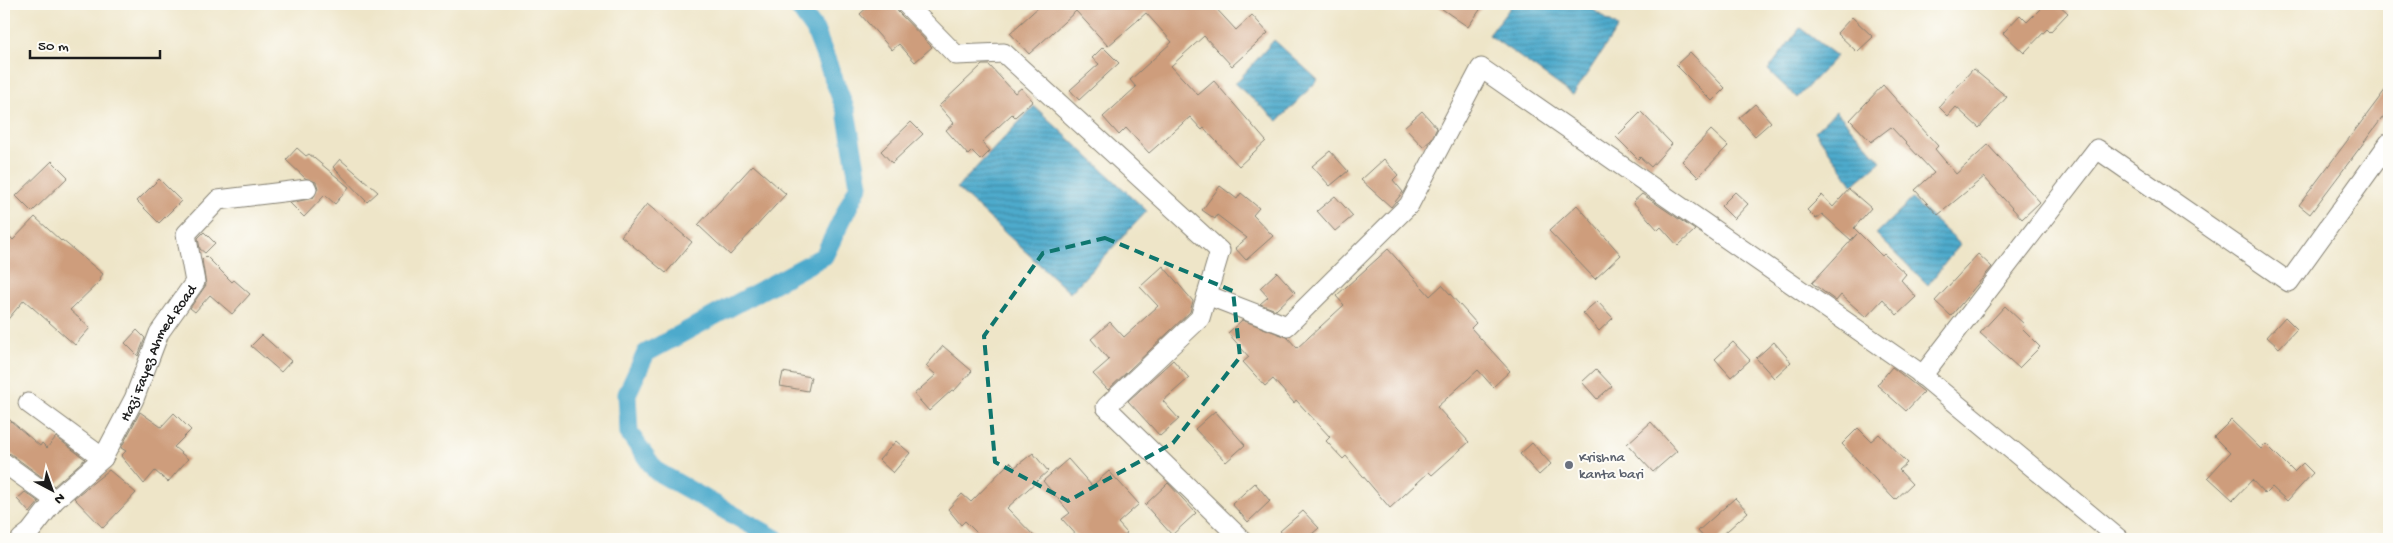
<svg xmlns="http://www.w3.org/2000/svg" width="2393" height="543" font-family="'Gochi Hand',sans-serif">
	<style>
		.water { fill: url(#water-rules); stroke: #356374 }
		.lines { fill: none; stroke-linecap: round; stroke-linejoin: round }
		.canal { stroke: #4eaacc; stroke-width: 19 }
		.building { fill: #ce9d7b }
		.street-casing { stroke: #858072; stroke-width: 21 }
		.street { stroke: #fff; stroke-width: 19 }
		.marked { fill: none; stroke: #0f766e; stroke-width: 4; stroke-dasharray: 10 6; stroke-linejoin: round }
		.worship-dot { fill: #6b7280; stroke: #fdfcf7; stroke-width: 2 }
		.labels { text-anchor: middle; stroke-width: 4; stroke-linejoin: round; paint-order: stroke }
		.street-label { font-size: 15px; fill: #1c1c1c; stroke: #fdfcf7 }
		.worship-label { font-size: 15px; fill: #5b616d; stroke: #fdfcf7; text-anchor: start }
	</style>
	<defs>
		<pattern id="water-rules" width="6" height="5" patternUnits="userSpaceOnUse" patternTransform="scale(1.25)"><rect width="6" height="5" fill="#4eaacc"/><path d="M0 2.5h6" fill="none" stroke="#408aa5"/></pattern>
	</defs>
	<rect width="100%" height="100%" fill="#fdfcf7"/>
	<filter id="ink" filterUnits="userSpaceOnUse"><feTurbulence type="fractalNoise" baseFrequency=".02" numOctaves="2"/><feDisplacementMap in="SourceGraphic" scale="10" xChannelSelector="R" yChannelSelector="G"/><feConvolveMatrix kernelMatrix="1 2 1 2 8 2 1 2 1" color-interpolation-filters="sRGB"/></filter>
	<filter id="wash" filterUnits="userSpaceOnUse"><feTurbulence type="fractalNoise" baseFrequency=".0096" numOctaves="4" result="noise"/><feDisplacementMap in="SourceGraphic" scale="20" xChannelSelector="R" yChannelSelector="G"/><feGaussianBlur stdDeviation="1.12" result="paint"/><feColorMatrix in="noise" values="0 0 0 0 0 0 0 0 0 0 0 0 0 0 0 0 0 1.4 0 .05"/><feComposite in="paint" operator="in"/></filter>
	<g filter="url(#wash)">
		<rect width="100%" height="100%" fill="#eee5c8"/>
		<!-- water -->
		<g class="water">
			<path d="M 1513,4 L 1585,4 L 1618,27 L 1573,95 L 1489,35 Z"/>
			<path d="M 1800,28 L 1837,56 L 1797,98 L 1768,70 Z"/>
			<path d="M 1274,40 L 1318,80 L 1278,121 L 1235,84 Z"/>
			<path d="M 1034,106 L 1147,211 L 1070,293 L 957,188 Z"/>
			<path d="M 1836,111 L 1881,161 L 1853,185 L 1815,131 Z"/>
			<path d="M 1912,199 L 1960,244 L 1928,285 L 1876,234 Z"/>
		</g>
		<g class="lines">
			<!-- canal -->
			<path class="canal" d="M 776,539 L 656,471 L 629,433 L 627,394 L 646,353 L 824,256 L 859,185 L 846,111 L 815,30 L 796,4"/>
		</g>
		<g id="blocks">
			<!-- building -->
			<g class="building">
				<path d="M 871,4 L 895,4 L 898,12 L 932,47 L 915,62 L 899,44 L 892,50 L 860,14 Z"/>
				<path d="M 1042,4 L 1212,4 L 1236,30 L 1252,15 L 1268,33 L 1232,66 L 1204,36 L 1171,66 L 1198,95 L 1214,81 L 1266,141 L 1239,166 L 1204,128 L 1202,130 L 1190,117 L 1149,153 L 1126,128 L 1119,135 L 1103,117 L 1136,87 L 1130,80 L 1172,42 L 1146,13 L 1108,46 L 1076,11 L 1029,54 L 1010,33 Z"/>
				<path d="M 1435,4 L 1484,4 L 1468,27 Z"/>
				<path d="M 2045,4 L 2058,4 L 2068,13 L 2050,32 L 2047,29 L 2024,53 L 2003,33 L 2020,15 L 2027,22 Z"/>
				<path d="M 1852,17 L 1873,37 L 1857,52 L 1837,33 Z"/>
				<path d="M 1103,47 L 1119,63 L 1079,100 L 1070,90 L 1099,64 L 1092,58 Z"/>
				<path d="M 1690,52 L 1725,88 L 1712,101 L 1676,65 Z"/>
				<path d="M 982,65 L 989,65 L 1015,93 L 1021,88 L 1033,101 L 1015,117 L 1012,114 L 982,142 L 990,151 L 981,160 L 972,151 L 968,155 L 946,130 L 954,123 L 939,106 Z"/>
				<path d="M 1973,69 L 2007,97 L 1979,128 L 1956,107 L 1948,116 L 1939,107 Z"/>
				<path d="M 1883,85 L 1938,146 L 1935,149 L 1956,174 L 1988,145 L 2040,202 L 2022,219 L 1984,177 L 1938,215 L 1915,190 L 1934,173 L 1891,127 L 1871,142 L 1850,120 Z"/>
				<path d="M 2389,85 L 2389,109 L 2310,214 L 2299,205 Z"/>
				<path d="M 1755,104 L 1771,122 L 1755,136 L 1739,118 Z"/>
				<path d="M 1422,111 L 1437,128 L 1431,140 L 1423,147 L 1404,127 Z"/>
				<path d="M 1641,112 L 1672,144 L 1651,167 L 1640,157 L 1638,159 L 1616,137 Z"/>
				<path d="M 911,122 L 923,134 L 892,163 L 881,151 Z"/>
				<path d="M 1711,130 L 1728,146 L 1698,177 L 1682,161 Z"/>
				<path d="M 297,148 L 306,156 L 309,154 L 349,187 L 335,204 L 325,195 L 304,217 L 290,203 L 313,198 L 318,188 L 316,182 L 305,178 L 286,160 Z"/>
				<path d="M 1330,151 L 1348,171 L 1330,186 L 1312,166 Z"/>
				<path d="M 340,159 L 378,192 L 367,202 L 333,167 Z"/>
				<path d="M 1384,159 L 1398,175 L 1393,180 L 1403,192 L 1391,207 L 1361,180 Z"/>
				<path d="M 52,161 L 68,177 L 32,212 L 16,196 Z"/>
				<path d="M 753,165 L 786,194 L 730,255 L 698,225 Z"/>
				<path d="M 159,179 L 181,201 L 159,223 L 137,201 Z"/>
				<path d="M 1220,186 L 1237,199 L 1241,193 L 1259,208 L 1253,215 L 1273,236 L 1246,260 L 1235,248 L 1247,238 L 1217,215 L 1215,219 L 1202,210 Z"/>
				<path d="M 1849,189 L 1871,208 L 1854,228 L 1882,256 L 1884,254 L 1906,274 L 1901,280 L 1916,297 L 1897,315 L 1883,299 L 1866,317 L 1841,295 L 1836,301 L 1812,283 L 1857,234 L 1851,240 L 1822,214 L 1816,219 L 1807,210 L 1822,195 L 1833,207 Z"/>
				<path d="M 1735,192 L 1748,204 L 1734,219 L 1721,206 Z"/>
				<path d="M 1642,194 L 1695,230 L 1678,246 L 1661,227 L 1658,230 L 1633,202 Z"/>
				<path d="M 1335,196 L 1353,216 L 1335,231 L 1317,211 Z"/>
				<path d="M 647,204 L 692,242 L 666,273 L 621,236 Z"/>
				<path d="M 1577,205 L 1621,255 L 1595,279 L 1549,231 Z"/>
				<path d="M 35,217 L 61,241 L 62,240 L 103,274 L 100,278 L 101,280 L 70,310 L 90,328 L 75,345 L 24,300 L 4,324 L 4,230 L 13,240 Z"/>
				<path d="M 204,232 L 215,243 L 205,253 L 200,249 L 198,238 Z"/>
				<path d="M 1388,249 L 1430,296 L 1442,285 L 1476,323 L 1471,328 L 1510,371 L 1493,387 L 1478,370 L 1437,407 L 1469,442 L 1432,475 L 1429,472 L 1390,508 L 1346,456 L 1343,459 L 1326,441 L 1330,437 L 1296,400 L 1294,403 L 1273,379 L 1265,386 L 1243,362 L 1249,357 L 1228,333 L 1242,320 L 1287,337 L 1297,348 L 1344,305 L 1336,296 Z"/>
				<path d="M 1978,254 L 1992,267 L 1951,316 L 1935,301 Z"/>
				<path d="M 206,256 L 232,282 L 234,280 L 250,294 L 232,314 L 210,295 L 195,312 L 190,308 L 206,285 L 202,260 Z"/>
				<path d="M 1163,266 L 1193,301 L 1190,312 L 1108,390 L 1093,374 L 1109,360 L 1091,339 L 1110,322 L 1124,337 L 1158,306 L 1140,287 Z"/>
				<path d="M 1277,272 L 1295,292 L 1276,310 L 1260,304 L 1268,297 L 1260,288 Z"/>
				<path d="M 1597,301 L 1613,318 L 1599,331 L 1583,313 Z"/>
				<path d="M 2005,306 L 2025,325 L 2022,329 L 2040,347 L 2019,368 L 1980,333 Z"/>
				<path d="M 2285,317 L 2297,329 L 2279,348 L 2267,337 Z"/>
				<path d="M 137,330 L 145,338 L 138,356 L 125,343 Z"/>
				<path d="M 262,335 L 291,361 L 281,372 L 251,346 Z"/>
				<path d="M 1733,342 L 1750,360 L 1731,377 L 1715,359 Z"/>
				<path d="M 1774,342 L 1791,362 L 1774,378 L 1756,358 Z"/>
				<path d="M 943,346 L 972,371 L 954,391 L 952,390 L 929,411 L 914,394 L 936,375 L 926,366 Z"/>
				<path d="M 1173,360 L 1189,378 L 1163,401 L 1179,419 L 1160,436 L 1128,401 Z"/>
				<path d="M 1892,367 L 1924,392 L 1906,411 L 1877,385 Z"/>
				<path d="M 1596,369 L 1612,386 L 1597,399 L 1582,382 Z"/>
				<path d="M 783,372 L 811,377 L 808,391 L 780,386 Z"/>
				<path d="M 1215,411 L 1245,445 L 1226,462 L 1195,429 Z"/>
				<path d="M 140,412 L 161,427 L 174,413 L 191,430 L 174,447 L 188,459 L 168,482 L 155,471 L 144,484 L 121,456 L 126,451 L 121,448 Z"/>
				<path d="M 4,415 L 40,446 L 42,443 L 47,448 L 56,437 L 85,459 L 54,486 L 11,454 L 4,452 Z"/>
				<path d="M 2231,420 L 2261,449 L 2266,444 L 2294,472 L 2303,463 L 2313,473 L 2287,501 L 2272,487 L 2265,494 L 2252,480 L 2233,500 L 2208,477 L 2230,453 L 2214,437 Z"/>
				<path d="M 1651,422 L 1677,451 L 1653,472 L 1627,444 Z"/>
				<path d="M 1858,428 L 1871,441 L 1879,434 L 1907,463 L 1899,470 L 1912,484 L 1895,500 L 1842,444 Z"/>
				<path d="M 896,441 L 910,453 L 893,473 L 879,460 Z"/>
				<path d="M 1532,443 L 1551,464 L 1539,475 L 1520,454 Z"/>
				<path d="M 1033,453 L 1048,471 L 1007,508 L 1037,539 L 983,539 L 965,521 L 961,525 L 948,509 L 962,494 L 971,502 L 1010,462 L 1015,467 Z"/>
				<path d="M 1068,459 L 1092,486 L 1109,471 L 1139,504 L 1118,523 L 1127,533 L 1119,539 L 1080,539 L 1062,519 L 1070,513 L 1043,481 Z"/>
				<path d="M 109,470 L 136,493 L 103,528 L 74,498 Z"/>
				<path d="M 1168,483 L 1196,513 L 1172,535 L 1145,505 Z"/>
				<path d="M 1255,483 L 1270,501 L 1248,522 L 1232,504 Z"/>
				<path d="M 25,492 L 39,502 L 30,513 L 17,499 Z"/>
				<path d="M 1735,498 L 1748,512 L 1718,539 L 1705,539 L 1698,531 Z"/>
				<path d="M 1303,511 L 1319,528 L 1306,539 L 1288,539 L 1280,531 Z"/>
			</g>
		</g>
	</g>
	<g filter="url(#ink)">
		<use href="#blocks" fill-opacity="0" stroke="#858072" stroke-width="1"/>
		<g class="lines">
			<defs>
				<g id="street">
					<path d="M 906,4 L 956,55 L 1004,53 L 1220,251 L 1200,318 L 1106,407 L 1241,539"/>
					<path d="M 1207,295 L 1287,326 L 1409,205 L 1481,68 L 1917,371 L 2119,539"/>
					<path d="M 1922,376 L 2097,149 L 2289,282 L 2389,143"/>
					<path d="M 28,403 L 103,458"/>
					<path d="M 4,463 L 55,500"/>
					<path id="s1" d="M 21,539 L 30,532 L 55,500 L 103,458 L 134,399 L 159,333 L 195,282 L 186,234 L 218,200 L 307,189"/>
				</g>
			</defs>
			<!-- street casing -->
			<use href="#street" class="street-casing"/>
			<!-- street -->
			<use href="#street" class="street"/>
		</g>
	</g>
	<!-- marked area -->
	<path class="marked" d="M 1105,238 L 1233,291 L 1240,357 L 1173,443 L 1068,501 L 995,462 L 984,336 L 1043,253 Z"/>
	<!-- markers -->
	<circle class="worship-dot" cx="1569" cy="465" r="5"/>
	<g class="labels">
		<!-- street labels -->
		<g class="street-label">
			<text dy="5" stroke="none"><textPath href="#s1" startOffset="235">Hazi Fayez Ahmed Road</textPath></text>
		</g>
		<!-- worship labels -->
		<g class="worship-label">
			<text x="1579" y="461">Krishna<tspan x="1579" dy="17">kanta bari</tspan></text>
		</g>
	</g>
	<!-- margin -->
	<rect width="2393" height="543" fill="none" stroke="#fdfcf7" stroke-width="20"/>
	<!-- north arrow -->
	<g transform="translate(52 490) rotate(139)" stroke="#fdfcf7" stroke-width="4" paint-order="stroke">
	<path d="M0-4L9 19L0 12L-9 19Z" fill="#1c1c1c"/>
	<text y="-8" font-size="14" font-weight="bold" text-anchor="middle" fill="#1c1c1c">N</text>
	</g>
	<!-- scale -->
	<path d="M30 50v8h130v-8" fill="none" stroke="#1c1c1c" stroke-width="2.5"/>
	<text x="38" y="50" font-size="15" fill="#1c1c1c" stroke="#fdfcf7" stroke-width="4" paint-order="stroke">50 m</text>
</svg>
